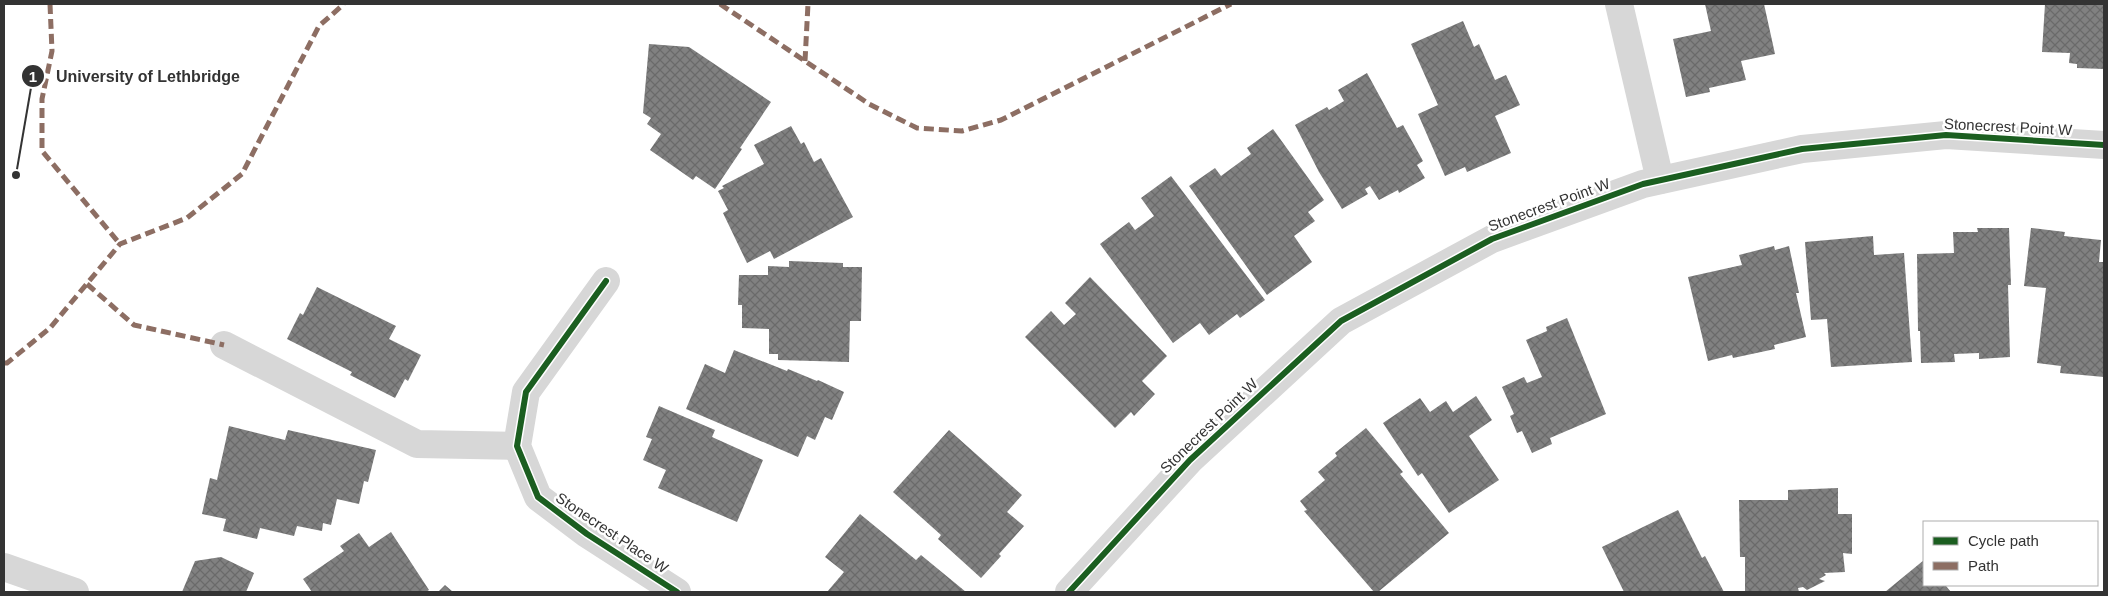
<svg xmlns="http://www.w3.org/2000/svg" width="2108" height="596" font-family="Helvetica,sans-serif">
	<style>
		.building { fill: url(#building-cross-hatch) }
		.lines { fill: none; stroke-linecap: round; stroke-linejoin: round }
		.minor { stroke: #d7d7d7; stroke-width: 28 }
		.quiet { stroke: #8d6e63; stroke-width: 5; stroke-dasharray: 10 5; stroke-linecap: butt }
		.cycleway-casing { stroke: #fff; stroke-width: 9 }
		.cycleway { stroke: #1b5e20; stroke-width: 6 }
		.labels { text-anchor: middle; stroke-width: 5; stroke-linejoin: round; paint-order: stroke }
		.street-label { font-size: 15px; fill: #333; stroke: #fff }
		.leader { fill: none; stroke: #333; stroke-width: 2 }
		.callout-dot { fill: #333; stroke: #fff; stroke-width: 2 }
		.mark-label { font-size: 15px; text-anchor: middle; font-weight: bold; fill: #fff }
		.callout-label { font-size: 16px; text-anchor: middle; font-weight: bold; fill: #333; stroke: #fff; stroke-width: 5; stroke-linejoin: round; paint-order: stroke }
	</style>
	<defs>
		<pattern id="building-cross-hatch" width="8" height="8" patternUnits="userSpaceOnUse" patternTransform="scale(1.25)"><rect width="8" height="8" fill="#818181"/><path d="M0 0l8 8M0 8l8-8" fill="none" stroke="#6a6a6a"/></pattern>
	</defs>
	<rect width="100%" height="100%" fill="#fff"/>
	<!-- building -->
	<g class="building">
		<path d="M 1705,4 L 1764,4 L 1775,54 L 1741,61 L 1746,80 L 1709,88 L 1710,92 L 1686,97 L 1673,39 L 1711,31 Z"/>
		<path d="M 2045,4 L 2104,4 L 2104,69 L 2077,68 L 2077,64 L 2069,63 L 2070,53 L 2042,52 Z"/>
		<path d="M 1463,21 L 1474,47 L 1479,44 L 1495,80 L 1506,75 L 1520,105 L 1495,116 L 1511,153 L 1467,172 L 1465,167 L 1445,176 L 1418,114 L 1438,105 L 1411,44 Z"/>
		<path d="M 649,44 L 689,47 L 771,102 L 740,148 L 742,149 L 715,189 L 696,176 L 693,180 L 650,150 L 661,134 L 647,124 L 651,118 L 643,113 Z"/>
		<path d="M 1367,73 L 1397,128 L 1403,125 L 1423,161 L 1417,165 L 1425,178 L 1399,193 L 1398,190 L 1379,200 L 1370,186 L 1365,189 L 1368,194 L 1342,209 L 1319,172 L 1295,125 L 1327,107 L 1329,110 L 1344,101 L 1338,90 Z"/>
		<path d="M 791,126 L 801,144 L 804,142 L 814,162 L 821,158 L 853,217 L 774,259 L 770,251 L 747,263 L 723,213 L 728,210 L 718,191 L 724,188 L 722,186 L 764,164 L 754,145 Z"/>
		<path d="M 1273,129 L 1324,200 L 1308,212 L 1315,221 L 1294,236 L 1312,262 L 1267,295 L 1189,186 L 1215,168 L 1221,176 L 1251,154 L 1247,148 Z"/>
		<path d="M 1171,176 L 1265,300 L 1240,318 L 1237,314 L 1209,335 L 1200,323 L 1173,343 L 1100,244 L 1129,222 L 1135,230 L 1154,216 L 1141,198 Z"/>
		<path d="M 1977,228 L 2009,228 L 2011,285 L 2008,285 L 2010,357 L 1979,359 L 1979,353 L 1954,354 L 1955,362 L 1921,363 L 1920,331 L 1918,331 L 1917,254 L 1954,253 L 1953,232 L 1978,232 Z"/>
		<path d="M 2031,228 L 2065,232 L 2064,236 L 2101,240 L 2099,262 L 2104,262 L 2104,377 L 2060,373 L 2061,366 L 2037,363 L 2046,288 L 2024,286 Z"/>
		<path d="M 1873,236 L 1874,255 L 1904,253 L 1912,362 L 1831,367 L 1827,319 L 1811,320 L 1805,242 Z"/>
		<path d="M 1774,246 L 1775,250 L 1789,246 L 1799,293 L 1796,293 L 1806,337 L 1774,345 L 1775,349 L 1733,358 L 1732,355 L 1708,361 L 1688,277 L 1742,265 L 1739,255 Z"/>
		<path d="M 789,261 L 843,263 L 843,267 L 862,267 L 861,321 L 850,321 L 849,362 L 778,360 L 778,354 L 769,354 L 769,329 L 742,328 L 742,305 L 738,305 L 739,275 L 768,275 L 768,266 L 789,267 Z"/>
		<path d="M 1090,277 L 1167,356 L 1142,381 L 1155,394 L 1134,416 L 1131,412 L 1115,428 L 1025,337 L 1051,311 L 1064,325 L 1076,314 L 1065,303 Z"/>
		<path d="M 317,287 L 396,326 L 389,339 L 421,355 L 408,381 L 405,379 L 395,398 L 350,375 L 352,372 L 287,339 L 300,313 L 303,315 Z"/>
		<path d="M 1567,318 L 1606,414 L 1550,438 L 1552,444 L 1532,453 L 1522,431 L 1517,433 L 1510,416 L 1514,414 L 1502,387 L 1524,377 L 1527,383 L 1542,377 L 1526,340 L 1547,331 L 1546,327 Z"/>
		<path d="M 734,350 L 787,371 L 788,369 L 817,381 L 818,380 L 844,392 L 832,420 L 825,417 L 815,440 L 807,436 L 798,457 L 686,409 L 705,364 L 725,373 Z"/>
		<path d="M 1476,396 L 1492,420 L 1469,436 L 1499,480 L 1449,513 L 1422,473 L 1418,476 L 1383,423 L 1420,398 L 1430,412 L 1446,401 L 1453,412 Z"/>
		<path d="M 659,406 L 715,430 L 712,437 L 763,460 L 737,522 L 658,488 L 666,470 L 643,460 L 652,439 L 646,437 Z"/>
		<path d="M 229,426 L 285,440 L 288,430 L 376,450 L 368,482 L 364,481 L 359,504 L 337,499 L 331,525 L 323,523 L 322,531 L 297,526 L 294,536 L 260,528 L 257,539 L 223,531 L 226,519 L 202,514 L 210,478 L 217,480 Z"/>
		<path d="M 1366,428 L 1403,472 L 1400,474 L 1449,533 L 1378,592 L 1374,592 L 1304,511 L 1307,510 L 1300,501 L 1325,480 L 1318,472 L 1337,456 L 1335,453 Z"/>
		<path d="M 949,430 L 1022,495 L 1007,512 L 1024,526 L 999,554 L 1001,556 L 981,578 L 938,539 L 941,535 L 893,492 Z"/>
		<path d="M 1838,488 L 1838,514 L 1852,514 L 1852,554 L 1843,553 L 1845,572 L 1824,573 L 1826,575 L 1819,579 L 1825,581 L 1807,590 L 1803,587 L 1798,588 L 1799,592 L 1745,592 L 1745,557 L 1740,557 L 1739,500 L 1788,500 L 1788,490 Z"/>
		<path d="M 1678,510 L 1702,558 L 1705,556 L 1724,592 L 1624,592 L 1602,547 Z"/>
		<path d="M 860,514 L 916,560 L 921,555 L 966,592 L 827,592 L 844,572 L 825,557 Z"/>
		<path d="M 391,532 L 429,590 L 426,592 L 312,592 L 303,579 L 344,551 L 340,546 L 359,533 L 369,547 Z"/>
		<path d="M 221,557 L 254,573 L 246,592 L 182,592 L 195,561 Z"/>
		<path d="M 1924,560 L 1924,585 L 1948,585 L 1946,586 L 1951,592 L 1885,592 Z"/>
		<path d="M 445,585 L 453,592 L 438,592 Z"/>
	</g>
	<g class="lines">
		<!-- minor -->
		<g class="minor">
			<path d="M 1619,4 L 1660,180"/>
			<path d="M 606,281 L 526,392 L 517,446 L 538,497 L 587,534 L 677,592"/>
			<path d="M 224,345 L 417,444 L 517,446"/>
			<path d="M 4,567 L 75,592"/>
			<path d="M 1069,592 L 1190,460 L 1341,321 L 1492,239 L 1643,184 L 1802,149 L 1946,135 L 2104,145"/>
		</g>
		<!-- quiet -->
		<g class="quiet">
			<path d="M 50,4 L 52,51 L 42,99 L 42,151 L 120,244"/>
			<path d="M 720,4 L 869,104 L 917,128 L 962,131 L 1001,120 L 1231,4"/>
			<path d="M 805,61 L 808,4"/>
			<path d="M 87,284 L 134,325 L 224,345"/>
			<path d="M 4,363 L 7,363 L 50,328 L 120,244 L 187,218 L 242,174 L 319,26 L 344,4"/>
		</g>
		<defs>
			<g id="cycleway">
				<path d="M 606,281 L 526,392 L 517,446 L 538,497 L 587,534 L 677,592"/>
				<path d="M 1069,592 L 1190,460 L 1341,321 L 1492,239 L 1643,184 L 1802,149 L 1946,135 L 2104,145"/>
			</g>
		</defs>
		<!-- cycleway casing -->
		<use href="#cycleway" class="cycleway-casing"/>
		<!-- cycleway -->
		<use href="#cycleway" class="cycleway"/>
	</g>
	<g class="labels">
		<!-- street labels -->
		<g class="street-label">
			<text transform="translate(2008 127) rotate(3)" y="5">Stonecrest Point W</text>
			<text transform="translate(1549 205) rotate(-20)" y="5">Stonecrest Point W</text>
			<text transform="translate(1209 426) rotate(-44)" y="5">Stonecrest Point W</text>
			<text transform="translate(612 533) rotate(34)" y="5">Stonecrest Place W</text>
		</g>
	</g>
	<!-- callouts -->
	<path class="leader" d="M16 175L33 76"/>
	<g class="callout-dot">
		<circle cx="16" cy="175" r="5"/>
		<circle cx="33" cy="76" r="12"/>
	</g>
	<g class="mark-label">
		<text x="33" y="82">1</text>
	</g>
	<g class="callout-label">
		<text x="148" y="82">University of Lethbridge</text>
	</g>
	<!-- border -->
	<rect width="2108" height="596" fill="none" stroke="#333333" stroke-width="10"/>
	<!-- legend -->
	<rect x="1923" y="521" width="175" height="65" fill="#ffffff" stroke="#adadad"/>
	<rect x="1933" y="537" width="25" height="8" fill="#1b5e20" stroke="#adadad"/>
	<text x="1968" y="546" font-size="15" fill="#333333">Cycle path</text>
	<rect x="1933" y="562" width="25" height="8" fill="#8d6e63" stroke="#adadad"/>
	<text x="1968" y="571" font-size="15" fill="#333333">Path</text>
</svg>
